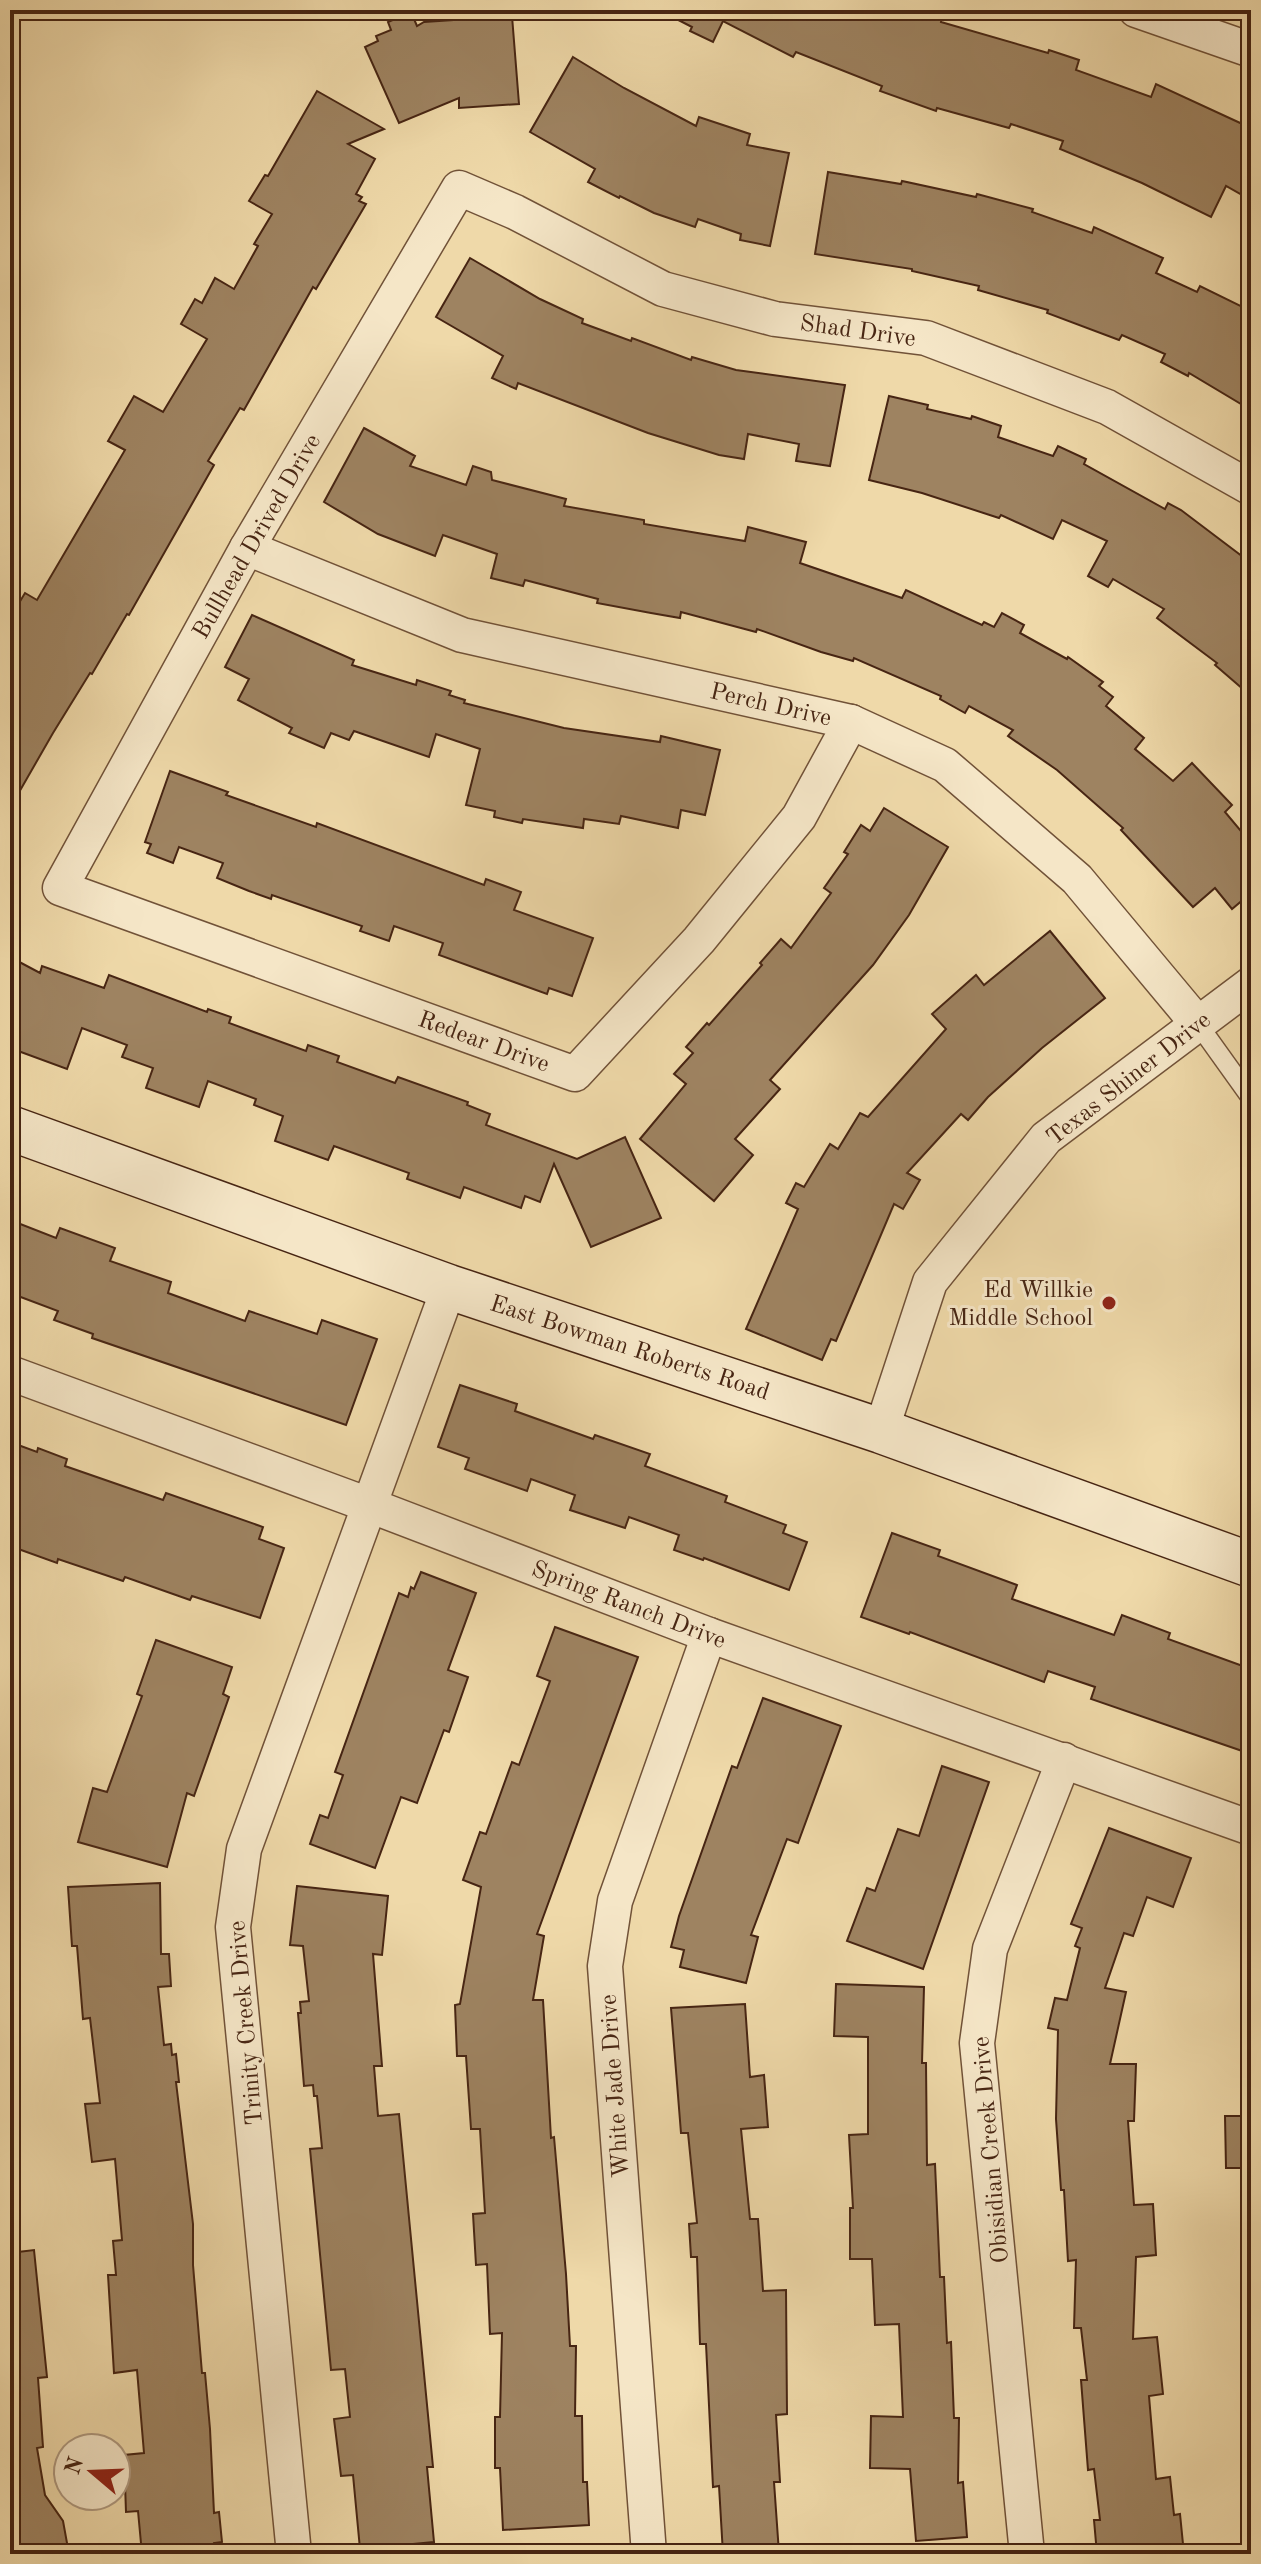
<svg xmlns="http://www.w3.org/2000/svg" width="1261" height="2564" font-family="'Old Standard TT',serif">
	<style>
		.building { fill: #9e8361; stroke: #472513; stroke-width: 2 }
		.lines { fill: none; stroke-linecap: round; stroke-linejoin: round }
		.lane-casing { stroke: #715238; stroke-width: 21 }
		.street-casing { stroke: #715238; stroke-width: 37 }
		.secondary-casing { stroke: #472513; stroke-width: 47 }
		.lane { stroke: #f5e6c7; stroke-width: 18 }
		.street { stroke: #f5e6c7; stroke-width: 34 }
		.secondary { stroke: #f5e6c7; stroke-width: 44 }
		.poi-dot { fill: #8f2418; stroke: #f5e6c7; stroke-width: 3 }
		.labels { text-anchor: middle; stroke-width: 6; stroke-linejoin: round; paint-order: stroke }
		.street-label { font-size: 24px; fill: #472513; stroke: #f5e6c7 }
		.poi-label { font-size: 24px; fill: #472513; stroke: #f5e6c7; text-anchor: end }
	</style>
	<rect width="100%" height="100%" fill="#efd9a9"/>
	<filter id="stains"><feTurbulence type="fractalNoise" baseFrequency=".0025" numOctaves="4"/><feColorMatrix values="0 0 0 0 .2 0 0 0 0 .09 0 0 0 0 .02 0 0 0 .5 -.17"/></filter>
	<radialGradient id="worn" r=".72"><stop offset=".6" stop-color="#630" stop-opacity="0"/><stop offset="1" stop-color="#630" stop-opacity=".3"/></radialGradient>
	<!-- building -->
	<g class="building">
		<path d="M 659,10 L 922,10 L 942,17 L 941,22 L 1048,53 L 1049,50 L 1079,60 L 1076,70 L 1151,97 L 1156,84 L 1251,128 L 1251,200 L 1226,186 L 1211,217 L 1142,183 L 1060,149 L 1063,141 L 1011,124 L 1009,128 L 937,108 L 936,111 L 880,91 L 882,86 L 796,52 L 793,57 L 723,21 L 713,42 L 690,31 L 692,27 Z"/>
		<path d="M 411,12 L 417,26 L 424,22 L 512,16 L 519,104 L 459,108 L 459,98 L 399,123 L 365,47 L 378,41 L 376,36 L 391,30 L 388,22 Z"/>
		<path d="M 573,57 L 624,88 L 696,126 L 699,117 L 750,134 L 747,145 L 789,153 L 770,246 L 740,240 L 741,234 L 698,219 L 695,227 L 654,213 L 620,196 L 619,198 L 588,182 L 595,169 L 530,132 Z"/>
		<path d="M 317,91 L 384,129 L 348,144 L 375,159 L 356,194 L 362,197 L 359,201 L 366,204 L 316,289 L 313,287 L 244,410 L 240,408 L 208,461 L 214,465 L 129,615 L 127,614 L 92,674 L 90,673 L 53,733 L 10,808 L 10,618 L 25,593 L 37,600 L 125,450 L 108,441 L 134,396 L 163,412 L 207,339 L 181,324 L 195,299 L 202,303 L 215,278 L 234,289 L 258,246 L 254,244 L 272,214 L 249,201 L 265,175 L 268,176 Z"/>
		<path d="M 828,172 L 901,184 L 902,181 L 976,197 L 977,194 L 1033,209 L 1032,212 L 1092,233 L 1094,227 L 1163,258 L 1156,273 L 1197,292 L 1200,286 L 1251,311 L 1251,410 L 1189,373 L 1188,376 L 1161,362 L 1165,354 L 1122,335 L 1119,340 L 1047,313 L 1048,310 L 978,290 L 979,286 L 912,271 L 912,269 L 815,254 Z"/>
		<path d="M 470,258 L 540,299 L 583,319 L 582,323 L 631,341 L 632,338 L 691,360 L 692,357 L 736,370 L 845,385 L 830,466 L 796,461 L 799,444 L 748,434 L 744,459 L 719,455 L 648,433 L 518,383 L 516,389 L 492,378 L 503,356 L 436,317 Z"/>
		<path d="M 889,396 L 928,405 L 927,409 L 971,419 L 972,416 L 1001,426 L 998,437 L 1053,456 L 1058,446 L 1086,459 L 1084,464 L 1165,509 L 1168,503 L 1181,510 L 1251,563 L 1251,696 L 1215,665 L 1217,663 L 1157,618 L 1164,609 L 1113,579 L 1108,587 L 1088,576 L 1107,541 L 1062,520 L 1053,539 L 1001,515 L 999,518 L 922,493 L 869,480 Z"/>
		<path d="M 364,428 L 415,456 L 410,466 L 466,485 L 473,466 L 491,472 L 492,480 L 566,499 L 564,506 L 644,520 L 644,524 L 745,541 L 748,527 L 806,542 L 800,563 L 902,598 L 906,590 L 982,625 L 984,622 L 994,627 L 1002,613 L 1024,625 L 1020,633 L 1067,659 L 1068,657 L 1103,682 L 1099,686 L 1113,697 L 1106,706 L 1144,738 L 1135,749 L 1173,781 L 1192,763 L 1232,805 L 1225,812 L 1251,843 L 1251,893 L 1232,909 L 1215,888 L 1193,907 L 1121,830 L 1123,828 L 1057,770 L 1008,736 L 1013,730 L 969,706 L 965,713 L 940,699 L 941,696 L 854,658 L 853,661 L 821,652 L 757,629 L 756,632 L 681,612 L 680,618 L 651,613 L 597,603 L 598,599 L 525,580 L 523,586 L 491,578 L 497,554 L 443,535 L 435,556 L 378,534 L 324,502 Z"/>
		<path d="M 252,615 L 354,660 L 352,665 L 416,685 L 417,680 L 451,691 L 449,695 L 465,700 L 464,703 L 564,728 L 660,742 L 661,736 L 720,750 L 705,815 L 681,810 L 678,828 L 621,816 L 619,824 L 584,819 L 583,828 L 523,819 L 522,823 L 494,817 L 495,811 L 466,805 L 480,749 L 436,734 L 429,757 L 354,731 L 349,740 L 331,733 L 324,748 L 289,733 L 292,728 L 238,700 L 249,679 L 225,667 Z"/>
		<path d="M 170,771 L 228,792 L 226,795 L 316,827 L 317,823 L 484,885 L 486,879 L 521,892 L 514,910 L 593,938 L 572,996 L 549,988 L 547,994 L 439,955 L 443,943 L 394,926 L 389,941 L 360,931 L 362,926 L 272,895 L 271,899 L 249,891 L 217,878 L 223,863 L 179,847 L 173,863 L 147,853 L 151,844 L 145,842 Z"/>
		<path d="M 884,808 L 948,847 L 909,915 L 873,965 L 770,1080 L 780,1089 L 735,1139 L 753,1155 L 714,1201 L 640,1139 L 686,1084 L 674,1074 L 693,1053 L 686,1047 L 707,1023 L 709,1025 L 762,965 L 760,963 L 781,939 L 791,948 L 831,893 L 824,888 L 848,854 L 844,852 L 861,825 L 870,831 Z"/>
		<path d="M 1050,931 L 1105,998 L 1042,1048 L 988,1097 L 968,1120 L 961,1114 L 907,1173 L 920,1180 L 903,1209 L 894,1204 L 836,1341 L 831,1339 L 822,1360 L 746,1329 L 798,1209 L 786,1203 L 796,1183 L 804,1187 L 830,1144 L 838,1149 L 860,1113 L 868,1117 L 946,1029 L 932,1014 L 976,975 L 984,985 Z"/>
		<path d="M 10,957 L 40,973 L 42,966 L 104,988 L 109,975 L 207,1012 L 208,1009 L 231,1017 L 229,1023 L 306,1051 L 308,1045 L 339,1056 L 337,1062 L 395,1083 L 398,1077 L 468,1102 L 467,1105 L 490,1114 L 486,1125 L 577,1159 L 625,1137 L 661,1218 L 591,1247 L 554,1164 L 540,1202 L 525,1196 L 521,1208 L 464,1187 L 460,1198 L 407,1179 L 409,1173 L 334,1146 L 328,1160 L 275,1141 L 283,1116 L 254,1105 L 256,1099 L 208,1081 L 199,1107 L 146,1088 L 153,1068 L 122,1057 L 127,1045 L 82,1028 L 67,1069 L 10,1048 Z"/>
		<path d="M 10,1220 L 56,1238 L 60,1228 L 115,1248 L 110,1261 L 171,1282 L 168,1293 L 245,1321 L 249,1311 L 317,1334 L 322,1320 L 377,1339 L 346,1425 L 92,1338 L 93,1334 L 54,1320 L 58,1311 L 10,1293 Z"/>
		<path d="M 460,1385 L 517,1404 L 515,1411 L 593,1439 L 595,1435 L 650,1454 L 645,1466 L 727,1496 L 725,1502 L 786,1525 L 783,1533 L 807,1542 L 789,1590 L 704,1558 L 703,1560 L 674,1550 L 679,1535 L 629,1517 L 625,1528 L 570,1510 L 575,1495 L 531,1479 L 527,1491 L 465,1469 L 469,1458 L 438,1447 Z"/>
		<path d="M 10,1442 L 37,1452 L 38,1448 L 67,1459 L 65,1466 L 163,1500 L 166,1493 L 263,1527 L 259,1539 L 284,1548 L 260,1618 L 192,1596 L 190,1600 L 125,1577 L 123,1581 L 58,1559 L 57,1563 L 10,1546 Z"/>
		<path d="M 892,1533 L 940,1550 L 938,1556 L 1017,1585 L 1012,1599 L 1114,1635 L 1122,1615 L 1170,1633 L 1168,1639 L 1251,1669 L 1251,1754 L 1091,1699 L 1095,1687 L 1048,1671 L 1044,1682 L 910,1632 L 909,1634 L 861,1617 Z"/>
		<path d="M 421,1572 L 476,1593 L 448,1670 L 468,1677 L 449,1732 L 444,1730 L 417,1803 L 401,1797 L 375,1868 L 310,1844 L 320,1815 L 328,1818 L 343,1775 L 335,1772 L 399,1593 L 408,1597 L 411,1587 L 414,1589 Z"/>
		<path d="M 555,1627 L 638,1657 L 537,1934 L 544,1936 L 533,2000 L 543,2000 L 551,2138 L 554,2137 L 566,2274 L 570,2346 L 576,2346 L 575,2416 L 582,2416 L 583,2482 L 587,2482 L 589,2525 L 503,2530 L 500,2468 L 495,2468 L 495,2417 L 500,2417 L 502,2333 L 490,2334 L 487,2264 L 476,2265 L 473,2214 L 485,2213 L 480,2129 L 471,2129 L 466,2056 L 457,2056 L 455,2005 L 460,2004 L 481,1887 L 463,1880 L 480,1832 L 486,1834 L 512,1762 L 519,1765 L 550,1681 L 537,1676 Z"/>
		<path d="M 156,1640 L 232,1667 L 223,1694 L 229,1697 L 194,1796 L 187,1793 L 167,1867 L 78,1842 L 93,1788 L 107,1792 L 142,1696 L 137,1694 Z"/>
		<path d="M 763,1698 L 841,1726 L 798,1843 L 787,1839 L 751,1935 L 758,1937 L 746,1983 L 680,1967 L 684,1950 L 671,1947 L 679,1916 L 732,1766 L 737,1768 Z"/>
		<path d="M 942,1766 L 989,1782 L 923,1969 L 847,1941 L 867,1888 L 875,1891 L 898,1829 L 919,1836 Z"/>
		<path d="M 1109,1828 L 1191,1858 L 1173,1907 L 1147,1897 L 1133,1936 L 1124,1933 L 1105,1988 L 1126,1992 L 1110,2064 L 1136,2064 L 1134,2121 L 1128,2121 L 1134,2205 L 1153,2204 L 1156,2255 L 1136,2257 L 1133,2339 L 1157,2337 L 1163,2394 L 1149,2396 L 1156,2479 L 1170,2477 L 1174,2515 L 1180,2514 L 1184,2554 L 1097,2554 L 1094,2520 L 1100,2520 L 1094,2469 L 1088,2470 L 1081,2380 L 1087,2380 L 1081,2328 L 1074,2328 L 1076,2260 L 1068,2261 L 1064,2190 L 1061,2190 L 1056,2119 L 1058,2030 L 1048,2028 L 1055,1998 L 1067,2000 L 1080,1948 L 1075,1946 L 1082,1928 L 1071,1924 Z"/>
		<path d="M 160,1883 L 161,1954 L 169,1954 L 171,1986 L 158,1987 L 164,2045 L 171,2044 L 172,2055 L 176,2054 L 179,2082 L 176,2082 L 193,2224 L 193,2265 L 202,2373 L 205,2373 L 210,2429 L 214,2513 L 219,2512 L 222,2542 L 214,2543 L 215,2554 L 142,2554 L 138,2511 L 126,2512 L 124,2455 L 144,2453 L 137,2370 L 114,2373 L 108,2275 L 116,2275 L 113,2241 L 122,2240 L 115,2159 L 92,2162 L 85,2104 L 100,2103 L 90,2018 L 83,2019 L 77,1946 L 72,1946 L 68,1887 Z"/>
		<path d="M 297,1886 L 388,1896 L 382,1955 L 373,1954 L 382,2066 L 374,2066 L 378,2116 L 399,2114 L 433,2467 L 427,2467 L 434,2542 L 360,2549 L 353,2475 L 341,2476 L 334,2419 L 350,2417 L 345,2369 L 331,2370 L 310,2149 L 322,2148 L 317,2096 L 314,2096 L 313,2085 L 304,2086 L 298,2013 L 301,2013 L 300,2002 L 309,2001 L 303,1946 L 290,1945 Z"/>
		<path d="M 836,1984 L 924,1987 L 922,2063 L 926,2063 L 927,2165 L 935,2164 L 940,2277 L 944,2277 L 947,2343 L 951,2342 L 954,2418 L 959,2418 L 958,2483 L 963,2482 L 967,2537 L 916,2541 L 910,2469 L 870,2468 L 871,2416 L 903,2417 L 899,2324 L 875,2325 L 872,2259 L 850,2259 L 850,2208 L 853,2208 L 849,2135 L 868,2134 L 868,2037 L 834,2036 Z"/>
		<path d="M 745,2004 L 750,2077 L 764,2075 L 768,2127 L 741,2129 L 750,2219 L 758,2219 L 763,2291 L 786,2290 L 787,2414 L 776,2415 L 780,2482 L 774,2482 L 779,2553 L 723,2554 L 719,2486 L 713,2487 L 706,2344 L 700,2344 L 697,2257 L 691,2257 L 689,2224 L 697,2223 L 688,2133 L 681,2133 L 671,2008 Z"/>
		<path d="M 1225,2116 L 1251,2116 L 1251,2168 L 1226,2168 Z"/>
		<path d="M 34,2250 L 47,2377 L 38,2378 L 43,2447 L 37,2448 L 45,2495 L 63,2521 L 69,2554 L 10,2554 L 10,2253 Z"/>
	</g>
	<g class="lines">
		<defs>
			<path id="lane" d="M 1198,1024 L 1251,1098"/>
			<g id="street">
				<path d="M 1136,10 L 1251,50"/>
				<path d="M 247,548 L 462,635 L 851,722 L 945,765 L 1077,879 L 1198,1024"/>
				<path d="M 851,722 L 799,817 L 699,940 L 575,1074 L 60,888 L 247,548 L 459,188 L 515,212 L 663,289 L 775,319 L 926,338 L 1107,407 L 1251,488"/>
				<path d="M 10,1373 L 369,1505 L 709,1635 L 1251,1828"/>
				<path d="M 881,1431 L 930,1282 L 1046,1138 L 1251,984"/>
				<path d="M 294,2554 L 233,1927 L 244,1849 L 449,1287"/>
				<path d="M 649,2554 L 605,1966 L 615,1901 L 709,1635"/>
				<path d="M 1027,2554 L 977,2043 L 990,1949 L 1064,1760"/>
			</g>
			<path id="secondary" d="M 10,1128 L 449,1287 L 881,1431 L 1251,1565"/>
		</defs>
		<!-- lane casing -->
		<use href="#lane" class="lane-casing"/>
		<!-- street casing -->
		<use href="#street" class="street-casing"/>
		<!-- secondary casing -->
		<use href="#secondary" class="secondary-casing"/>
		<!-- lane -->
		<use href="#lane" class="lane"/>
		<!-- street -->
		<use href="#street" class="street"/>
		<!-- secondary -->
		<use href="#secondary" class="secondary"/>
	</g>
	<!-- markers -->
	<circle class="poi-dot" cx="1109" cy="1303" r="8"/>
	<g class="labels">
		<!-- street labels -->
		<g class="street-label">
			<text transform="translate(858 330) rotate(8)" y="8">Shad Drive</text>
			<text transform="translate(256 536) rotate(-60)" y="8">Bullhead Drived Drive</text>
			<text transform="translate(771 704) rotate(13)" y="8">Perch Drive</text>
			<text transform="translate(484 1041) rotate(20)" y="8">Redear Drive</text>
			<text transform="translate(1128 1078) rotate(-38)" y="8">Texas Shiner Drive</text>
			<text transform="translate(630 1347) rotate(18)" y="8">East Bowman Roberts Road</text>
			<text transform="translate(629 1604) rotate(21)" y="8">Spring Ranch Drive</text>
			<text transform="translate(245 2023) rotate(-95)" y="8">Trinity Creek Drive</text>
			<text transform="translate(614 2086) rotate(-94)" y="8">White Jade Drive</text>
			<text transform="translate(990 2150) rotate(-95)" y="8">Obisidian Creek Drive</text>
		</g>
		<!-- poi labels -->
		<g class="poi-label">
			<text x="1093" y="1297">Ed Willkie<tspan x="1093" dy="28">Middle School</tspan></text>
		</g>
	</g>
	<!-- margin -->
	<rect width="1261" height="2564" fill="none" stroke="#efd9a9" stroke-width="40"/>
	<rect x="12" y="12" width="1237" height="2540" fill="none" stroke="#472513" stroke-width="4"/>
	<rect x="20" y="20" width="1221" height="2524" fill="none" stroke="#472513" stroke-width="2"/>
	<!-- north arrow -->
	<g transform="translate(92 2472) rotate(289)"><circle r="38" fill="#f5e6c7" stroke="#af997f" stroke-width="2"/>
	<path d="M0-6L14 30L0 20L-14 30Z" fill="#8f2418"/>
	<text y="-12" font-size="22" font-weight="bold" text-anchor="middle" fill="#472513">N</text>
	</g>
	<rect width="100%" height="100%" filter="url(#stains)"/>
	<rect width="100%" height="100%" fill="url(#worn)"/>
</svg>
